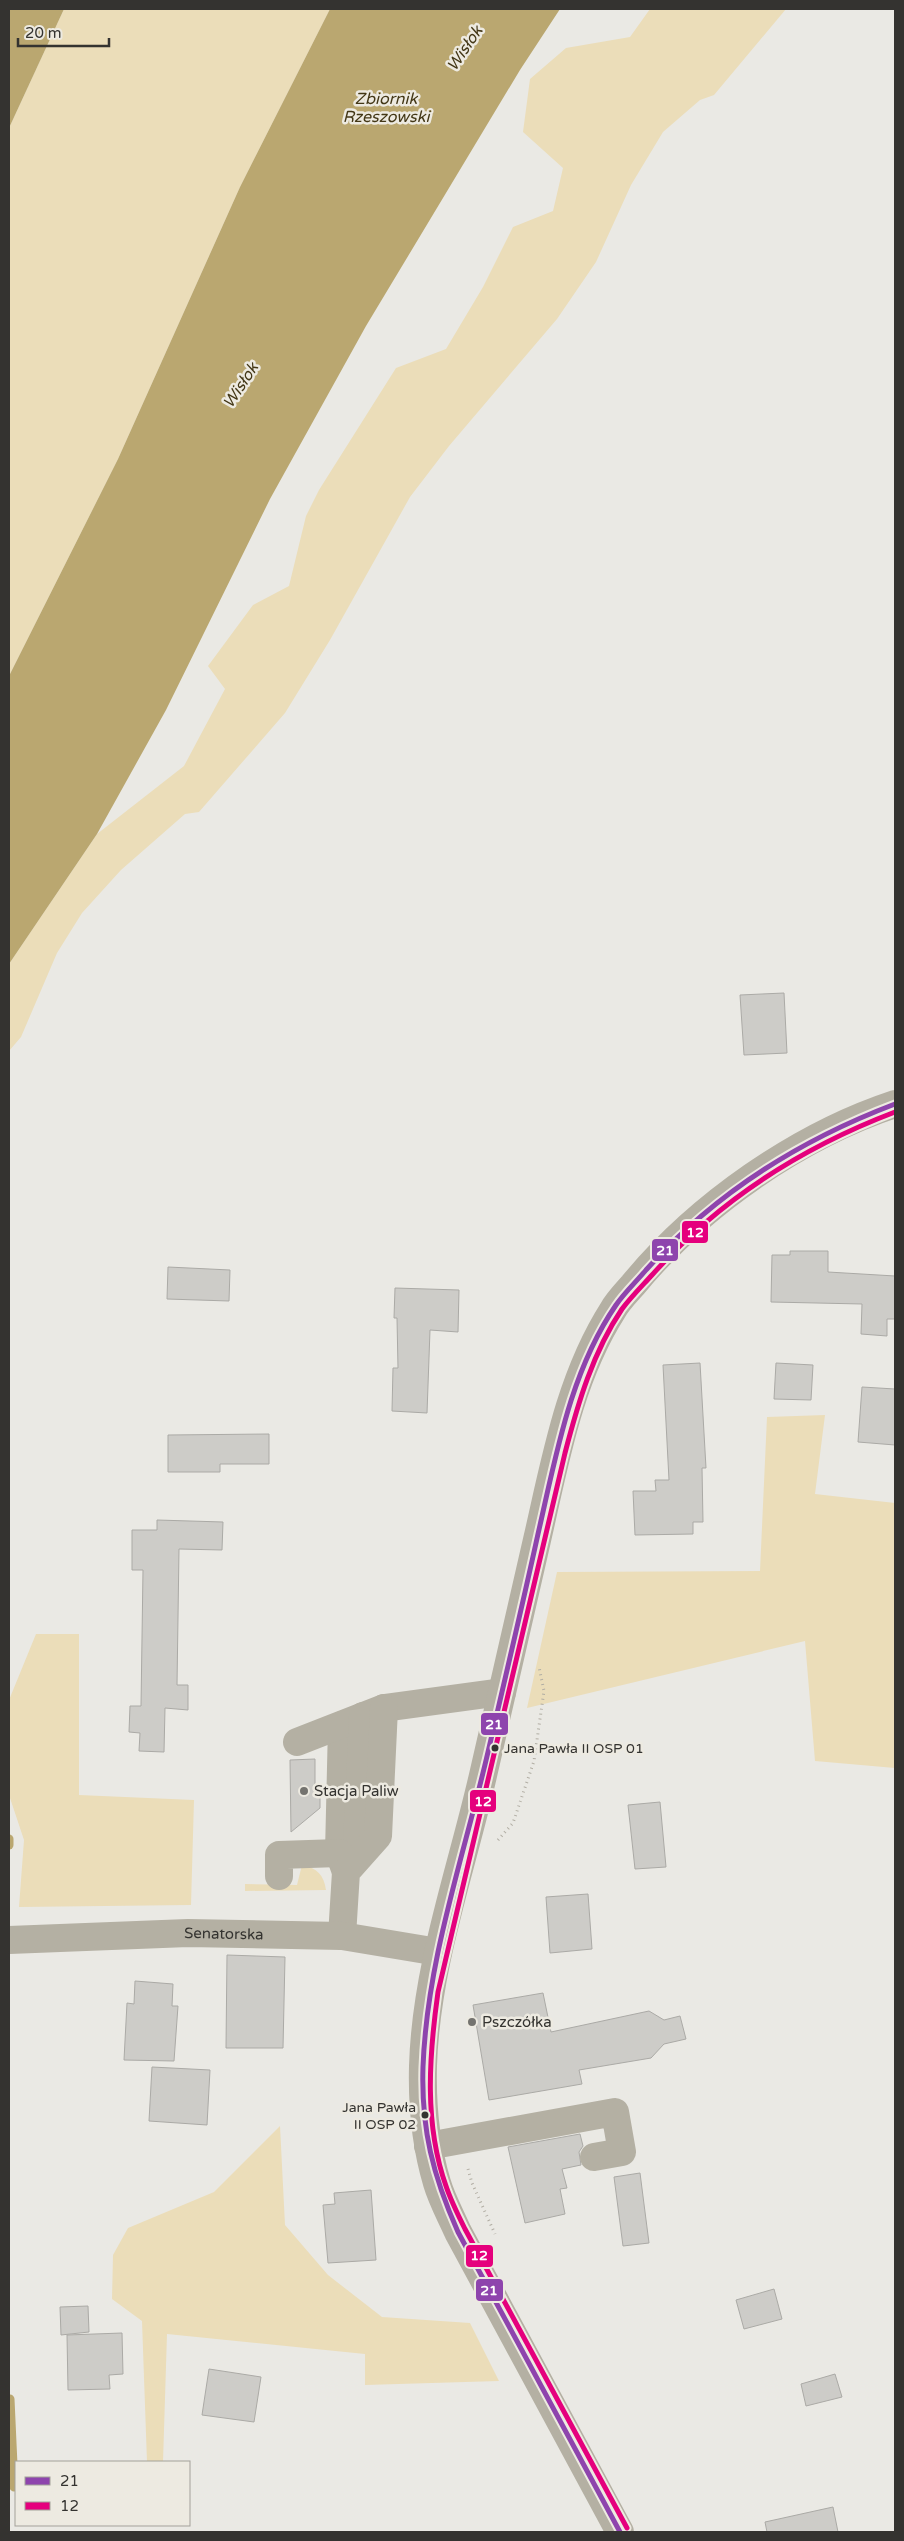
<svg xmlns="http://www.w3.org/2000/svg" width="904" height="2541" font-family="'Varela Round',sans-serif">
	<style>
		.green { fill: #ebddb9 }
		.water { fill: #baa770 }
		.lines { fill: none; stroke-linecap: round; stroke-linejoin: round }
		.stream { stroke: #baa770; stroke-width: 9 }
		.building { fill: #cdccc8; stroke: #abaaa6 }
		.path { stroke: #b2aea4; stroke-width: 3; stroke-dasharray: 1 4; stroke-linecap: butt }
		.minor { stroke: #b4b0a3; stroke-width: 28 }
		.bus-1-casing { stroke: #edeae1; stroke-width: 9 }
		.bus-2-casing { stroke: #edeae1; stroke-width: 9 }
		.bus-1 { stroke: #8e44ad; stroke-width: 5 }
		.bus-2 { stroke: #e5007d; stroke-width: 5 }
		.bus-dot { fill: #343330; stroke: #edeae1; stroke-width: 2 }
		.poi-dot { fill: #74736f; stroke: #edeae1; stroke-width: 2 }
		.labels { text-anchor: middle; stroke-width: 5; stroke-linejoin: round; paint-order: stroke }
		.bus-label { font-size: 14px; fill: #343330; stroke: #edeae1; text-anchor: start }
		.poi-label { font-size: 15px; fill: #343330; stroke: #edeae1; text-anchor: start }
		.street-label { font-size: 15px; fill: #343330; stroke: #edeae1 }
		.water-label { font-size: 16px; font-style: italic; fill: #433716; stroke: #edeae1 }
		.line-badge { stroke: #edeae1; stroke-width: 2 }
		.badge-label { font-size: 14px; text-anchor: middle; font-weight: bold; fill: #fff }
	</style>
	<rect width="100%" height="100%" fill="#eae9e4"/>
	<!-- green -->
	<g class="green">
		<path d="M 64,9 L 330,9 L 240,187 L 118,459 L 9,676 L 9,128 Z"/>
		<path d="M 650,9 L 786,9 L 714,95 L 700,100 L 663,132 L 631,185 L 596,262 L 557,319 L 449,446 L 410,497 L 330,640 L 285,713 L 199,812 L 185,814 L 121,870 L 82,913 L 57,953 L 21,1037 L 9,1051 L 9,964 L 97,834 L 184,766 L 225,689 L 208,666 L 253,605 L 289,586 L 306,516 L 319,490 L 396,368 L 446,349 L 483,287 L 513,227 L 553,211 L 563,168 L 523,132 L 530,79 L 566,48 L 630,37 Z"/>
		<path d="M 825,1415 L 815,1494 L 895,1503 L 895,1768 L 815,1761 L 805,1641 L 527,1708 L 557,1572 L 760,1571 L 767,1417 Z"/>
		<path d="M 36,1634 L 79,1634 L 79,1795 L 194,1800 L 191,1905 L 19,1907 L 24,1840 L 9,1795 L 9,1700 Z"/>
		<path d="M 302,1865 C 317,1868 324,1875 326,1890 L 245,1891 L 245,1884 L 297,1885 Z"/>
		<path d="M 280,2126 L 285,2225 L 328,2275 L 382,2317 L 470,2323 L 499,2381 L 365,2385 L 365,2354 L 167,2334 L 163,2462 L 147,2462 L 142,2321 L 112,2299 L 113,2255 L 128,2228 L 214,2192 Z"/>
	</g>
	<!-- water -->
	<g class="water">
		<path d="M 9,9 L 64,9 L 9,128 Z"/>
		<path d="M 330,9 L 560,9 L 520,70 L 366,326 L 270,499 L 166,710 L 97,834 L 9,964 L 9,676 L 118,459 L 240,187 Z"/>
	</g>
	<g class="lines">
		<!-- stream -->
		<g class="stream">
			<path d="M 9,1839 L 9,1845"/>
			<path d="M 10,2399 L 14,2487"/>
		</g>
	</g>
	<!-- building -->
	<g class="building">
		<path d="M 784,993 L 787,1053 L 744,1055 L 740,995 Z"/>
		<path d="M 790,1251 L 828,1251 L 828,1272 L 895,1276 L 895,1319 L 887,1319 L 887,1336 L 861,1334 L 862,1304 L 771,1302 L 772,1255 L 790,1255 Z"/>
		<path d="M 168,1267 L 230,1270 L 229,1301 L 167,1299 Z"/>
		<path d="M 395,1288 L 459,1290 L 458,1332 L 430,1330 L 427,1413 L 392,1411 L 393,1368 L 398,1368 L 397,1318 L 394,1318 Z"/>
		<path d="M 700,1363 L 706,1468 L 702,1468 L 703,1522 L 693,1522 L 693,1534 L 635,1535 L 633,1491 L 656,1491 L 655,1480 L 669,1480 L 663,1365 Z"/>
		<path d="M 776,1363 L 813,1365 L 811,1400 L 774,1399 Z"/>
		<path d="M 862,1387 L 895,1389 L 895,1445 L 858,1442 Z"/>
		<path d="M 269,1434 L 269,1464 L 220,1464 L 220,1472 L 168,1472 L 168,1435 Z"/>
		<path d="M 157,1520 L 223,1522 L 222,1550 L 179,1549 L 177,1685 L 188,1685 L 188,1710 L 165,1708 L 164,1752 L 139,1751 L 140,1733 L 129,1732 L 130,1706 L 141,1706 L 143,1570 L 132,1570 L 132,1530 L 157,1530 Z"/>
		<path d="M 315,1759 L 315,1789 L 320,1794 L 320,1808 L 291,1832 L 290,1760 Z"/>
		<path d="M 660,1802 L 666,1867 L 635,1869 L 628,1805 Z"/>
		<path d="M 588,1894 L 592,1949 L 550,1953 L 546,1897 Z"/>
		<path d="M 227,1955 L 285,1957 L 283,2048 L 226,2048 Z"/>
		<path d="M 135,1981 L 173,1984 L 172,2006 L 178,2006 L 174,2061 L 124,2060 L 127,2003 L 134,2004 Z"/>
		<path d="M 543,1993 L 551,2032 L 649,2011 L 664,2020 L 680,2016 L 686,2039 L 664,2044 L 651,2058 L 579,2070 L 582,2084 L 489,2100 L 473,2005 Z"/>
		<path d="M 152,2067 L 210,2070 L 207,2125 L 149,2121 Z"/>
		<path d="M 580,2134 L 583,2146 L 579,2152 L 581,2165 L 562,2169 L 567,2188 L 560,2189 L 565,2214 L 525,2223 L 508,2147 Z"/>
		<path d="M 640,2173 L 649,2243 L 623,2246 L 614,2177 Z"/>
		<path d="M 371,2190 L 376,2260 L 328,2263 L 323,2205 L 335,2204 L 334,2193 Z"/>
		<path d="M 774,2289 L 782,2319 L 744,2329 L 736,2300 Z"/>
		<path d="M 88,2306 L 89,2332 L 61,2335 L 60,2307 Z"/>
		<path d="M 122,2333 L 123,2374 L 109,2375 L 110,2389 L 68,2390 L 67,2335 Z"/>
		<path d="M 209,2369 L 261,2377 L 254,2422 L 202,2415 Z"/>
		<path d="M 835,2374 L 842,2397 L 806,2406 L 801,2384 Z"/>
		<path d="M 833,2507 L 838,2532 L 767,2532 L 765,2522 Z"/>
	</g>
	<g class="lines">
		<!-- path -->
		<g class="path">
			<path d="M 498,1840 L 513,1823 L 534,1761 L 544,1691 L 539,1667"/>
			<path d="M 468,2169 L 472,2183 L 495,2234"/>
		</g>
		<!-- minor -->
		<g class="minor">
			<path d="M 342,1725 L 339,1853 L 346,1872"/>
			<path d="M 297,1742 L 384,1708 L 502,1692"/>
			<path d="M 357,1845 L 363,1716"/>
			<path d="M 279,1876 L 279,1855 L 339,1853"/>
			<path d="M 342,1936 L 346,1872 L 378,1836 L 384,1708"/>
			<path id="s1" d="M 9,1940 L 188,1933 L 342,1936 L 438,1952"/>
			<path d="M 428,2146 L 615,2112 L 622,2152 L 594,2157"/>
			<path d="M 620,2532 L 458,2232 C 451,2216 442,2200 437,2183 C 426,2146 422,2105 423,2066 C 426,1965 462,1869 484,1771 C 502,1694 519,1617 537,1540 C 555,1462 569,1379 613,1310 C 618,1301 626,1293 633,1285 C 698,1206 798,1136 895,1104"/>
		</g>
		<defs>
			<path id="bus-1" d="M 620,2532 L 458,2232 C 433,2176 421,2129 423,2067 C 427,1959 464,1856 488,1752 C 505,1679 522,1607 538,1534 C 556,1456 570,1372 616,1305 C 625,1292 636,1282 646,1270 C 714,1194 800,1140 895,1104"/>
			<path id="bus-2" d="M 627,2528 L 465,2229 C 458,2215 451,2201 446,2186 C 424,2124 429,2056 438,1992 L 565,1453 C 578,1403 593,1352 622,1309 C 631,1297 642,1286 652,1275 C 718,1201 803,1147 895,1112"/>
		</defs>
		<!-- bus-1 casing -->
		<use href="#bus-1" class="bus-1-casing"/>
		<!-- bus-2 casing -->
		<use href="#bus-2" class="bus-2-casing"/>
		<!-- bus-1 -->
		<use href="#bus-1" class="bus-1"/>
		<!-- bus-2 -->
		<use href="#bus-2" class="bus-2"/>
	</g>
	<!-- markers -->
	<g class="bus-dot">
		<circle cx="495" cy="1748" r="4.5"/>
		<circle cx="425" cy="2115" r="4.5"/>
	</g>
	<g class="poi-dot">
		<circle cx="304" cy="1791" r="5"/>
		<circle cx="472" cy="2022" r="5"/>
	</g>
	<g class="labels">
		<!-- bus labels -->
		<g class="bus-label">
			<text x="504" y="1753">Jana Pawła II OSP 01</text>
			<text x="416" y="2112" text-anchor="end">Jana Pawła<tspan x="416" dy="17">II OSP 02</tspan></text>
		</g>
		<!-- poi labels -->
		<g class="poi-label">
			<text x="314" y="1796">Stacja Paliw</text>
			<text x="482" y="2027">Pszczółka</text>
		</g>
		<!-- street labels -->
		<g class="street-label">
			<text dy="5" stroke="none"><textPath href="#s1" startOffset="215">Senatorska</textPath></text>
		</g>
		<!-- water labels -->
		<g class="water-label">
			<text transform="translate(464 48) rotate(-56)" y="6">Wisłok</text>
			<text x="386" y="104">Zbiornik<tspan x="386" dy="18">Rzeszowski</tspan></text>
			<text transform="translate(240 385) rotate(-57)" y="6">Wisłok</text>
		</g>
	</g>
	<g class="line-badge">
		<rect x="681" y="1220" width="28" height="24" rx="5" fill="#e5007d"/>
		<rect x="651" y="1238" width="28" height="24" rx="5" fill="#8e44ad"/>
		<rect x="480" y="1712" width="29" height="24" rx="5" fill="#8e44ad"/>
		<rect x="469" y="1789" width="28" height="24" rx="5" fill="#e5007d"/>
		<rect x="465" y="2244" width="29" height="24" rx="5" fill="#e5007d"/>
		<rect x="475" y="2278" width="29" height="24" rx="5" fill="#8e44ad"/>
	</g>
	<g class="badge-label">
		<text x="695" y="1237">12</text>
		<text x="665" y="1255">21</text>
		<text x="494" y="1729">21</text>
		<text x="483" y="1806">12</text>
		<text x="479" y="2260">12</text>
		<text x="489" y="2295">21</text>
	</g>
	<!-- border -->
	<rect width="904" height="2541" fill="none" stroke="#343330" stroke-width="20"/>
	<!-- legend -->
	<rect x="15" y="2461" width="175" height="65" fill="#edeae1" stroke="#a3a19a"/>
	<rect x="25" y="2477" width="25" height="8" fill="#8e44ad" stroke="#a3a19a"/>
	<text x="60" y="2486" font-size="15" fill="#343330">21</text>
	<rect x="25" y="2502" width="25" height="8" fill="#e5007d" stroke="#a3a19a"/>
	<text x="60" y="2511" font-size="15" fill="#343330">12</text>
	<!-- scale -->
	<path d="M18 38v8h91v-8" fill="none" stroke="#343330" stroke-width="2.5"/>
	<text x="25" y="38" font-size="15" fill="#343330" stroke="#edeae1" stroke-width="4" paint-order="stroke">20 m</text>
</svg>
